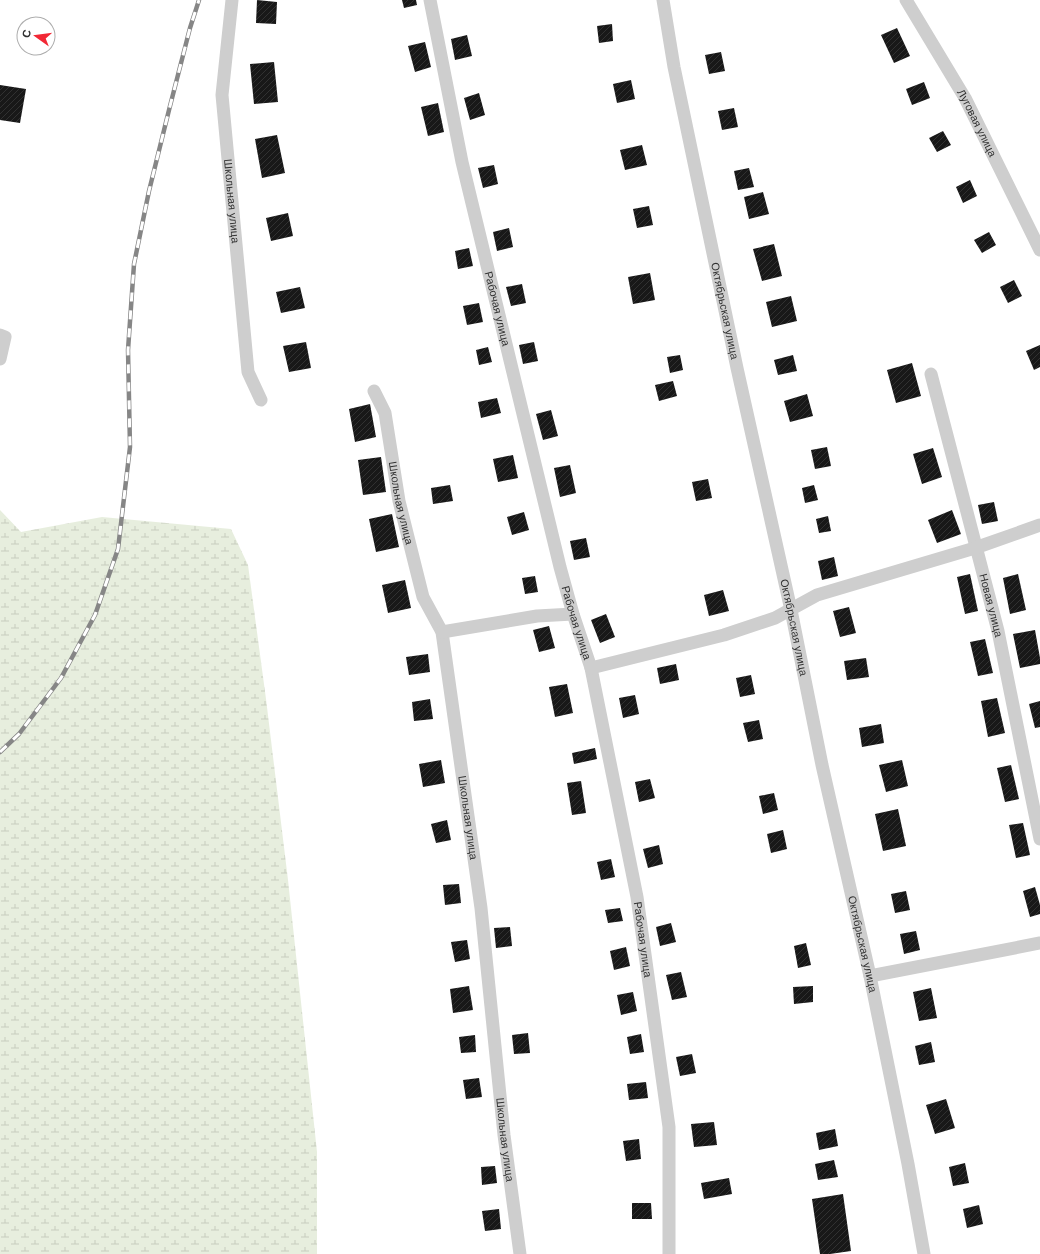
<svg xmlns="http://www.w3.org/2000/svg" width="1040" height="1254" font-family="Helvetica,sans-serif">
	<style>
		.wetland { fill: url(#wetland-marsh) }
		.building { fill: url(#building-hatch) }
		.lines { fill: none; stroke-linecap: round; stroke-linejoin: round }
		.minor { stroke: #cecece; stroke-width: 13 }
		.rail-casing { stroke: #868686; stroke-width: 4.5 }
		.rail { stroke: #fff; stroke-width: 3; stroke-dasharray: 9; stroke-linecap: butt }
		.labels { text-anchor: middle; stroke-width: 4; stroke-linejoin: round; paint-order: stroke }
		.street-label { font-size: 11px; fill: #313131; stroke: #fff }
	</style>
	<defs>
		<pattern id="wetland-marsh" width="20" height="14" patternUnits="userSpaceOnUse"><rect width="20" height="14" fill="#e7eede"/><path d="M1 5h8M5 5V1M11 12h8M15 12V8" fill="none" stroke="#c7cdbf"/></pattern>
		<pattern id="building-hatch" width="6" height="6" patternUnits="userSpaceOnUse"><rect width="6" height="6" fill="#181818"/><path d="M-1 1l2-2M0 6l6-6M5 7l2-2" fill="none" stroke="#313131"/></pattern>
	</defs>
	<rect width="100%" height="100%" fill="#fff"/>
	<!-- wetland -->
	<path class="wetland" d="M 0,510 L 21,532 L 102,517 L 231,529 L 248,565 L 266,699 L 288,880 L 317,1152 L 317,1254 L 0,1254 Z"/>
	<!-- building -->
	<g class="building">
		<path d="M 257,0 L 277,2 L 276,24 L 256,23 Z"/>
		<path d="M 402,0 L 416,0 L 417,5 L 404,8 Z"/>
		<path d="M 612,24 L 613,41 L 599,43 L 597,26 Z"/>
		<path d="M 897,28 L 910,56 L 894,63 L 881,35 Z"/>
		<path d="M 467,35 L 472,56 L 455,60 L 451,39 Z"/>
		<path d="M 425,42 L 431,67 L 415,72 L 408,46 Z"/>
		<path d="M 721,52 L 725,71 L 709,74 L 705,55 Z"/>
		<path d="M 274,62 L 278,102 L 254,104 L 250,64 Z"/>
		<path d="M 631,80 L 635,99 L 617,103 L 613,84 Z"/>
		<path d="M 924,82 L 930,98 L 912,105 L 906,89 Z"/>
		<path d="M 0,85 L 26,89 L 20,123 L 0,120 Z"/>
		<path d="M 479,93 L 485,115 L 470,120 L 464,98 Z"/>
		<path d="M 438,103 L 444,132 L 428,136 L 421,107 Z"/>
		<path d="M 734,108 L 738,127 L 722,130 L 718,111 Z"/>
		<path d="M 943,131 L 951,145 L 937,152 L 929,138 Z"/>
		<path d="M 277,135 L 285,173 L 262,178 L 255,139 Z"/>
		<path d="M 642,145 L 647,165 L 625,170 L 620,150 Z"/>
		<path d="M 494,165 L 498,184 L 483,188 L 478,168 Z"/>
		<path d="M 749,168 L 754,187 L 738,190 L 734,171 Z"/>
		<path d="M 970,180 L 977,196 L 963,203 L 956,187 Z"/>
		<path d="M 763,192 L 769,214 L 749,219 L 744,197 Z"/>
		<path d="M 649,206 L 653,225 L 637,228 L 633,209 Z"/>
		<path d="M 288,213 L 293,236 L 271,241 L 266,218 Z"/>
		<path d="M 509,228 L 513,247 L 497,251 L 493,232 Z"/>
		<path d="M 989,232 L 996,245 L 982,253 L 974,240 Z"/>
		<path d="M 774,244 L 782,276 L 762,281 L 753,249 Z"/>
		<path d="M 469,248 L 473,266 L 458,269 L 455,251 Z"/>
		<path d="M 650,273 L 655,300 L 633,304 L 628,277 Z"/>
		<path d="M 1014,280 L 1022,296 L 1008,303 L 1000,287 Z"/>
		<path d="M 522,284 L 526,303 L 511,306 L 506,287 Z"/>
		<path d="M 300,287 L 305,308 L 281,313 L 276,292 Z"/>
		<path d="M 791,296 L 797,321 L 772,327 L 766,302 Z"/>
		<path d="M 479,303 L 483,322 L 467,325 L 463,306 Z"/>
		<path d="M 306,342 L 311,368 L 289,372 L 283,346 Z"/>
		<path d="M 534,342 L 538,361 L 523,364 L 519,345 Z"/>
		<path d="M 1040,345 L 1040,367 L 1034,370 L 1026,351 Z"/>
		<path d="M 488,347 L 492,362 L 479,365 L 476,350 Z"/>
		<path d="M 680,355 L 683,370 L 670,373 L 667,357 Z"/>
		<path d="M 793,355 L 797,371 L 778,375 L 774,360 Z"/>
		<path d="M 912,363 L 921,396 L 896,403 L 887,370 Z"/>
		<path d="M 673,381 L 677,396 L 659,401 L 655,385 Z"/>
		<path d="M 807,394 L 813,416 L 790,422 L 784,401 Z"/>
		<path d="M 497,398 L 501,413 L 481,418 L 478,402 Z"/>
		<path d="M 370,404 L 376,437 L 355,442 L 349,409 Z"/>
		<path d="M 551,410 L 558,436 L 543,440 L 536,414 Z"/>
		<path d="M 827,447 L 831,466 L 815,469 L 811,450 Z"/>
		<path d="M 933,448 L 942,477 L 922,484 L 913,454 Z"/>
		<path d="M 513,455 L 518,478 L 498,482 L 493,459 Z"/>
		<path d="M 381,457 L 386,492 L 363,495 L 358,460 Z"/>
		<path d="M 570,465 L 576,493 L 560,497 L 554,468 Z"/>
		<path d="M 708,479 L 712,498 L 696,501 L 692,482 Z"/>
		<path d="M 450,485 L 453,501 L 433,504 L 431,488 Z"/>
		<path d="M 814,485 L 818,500 L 805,503 L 802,488 Z"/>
		<path d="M 994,502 L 998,521 L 982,524 L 978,505 Z"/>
		<path d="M 952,510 L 961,534 L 937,543 L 928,520 Z"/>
		<path d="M 524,512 L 529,530 L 512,535 L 507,517 Z"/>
		<path d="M 392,514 L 399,547 L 376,552 L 369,519 Z"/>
		<path d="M 828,516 L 831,531 L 819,533 L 816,519 Z"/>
		<path d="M 586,538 L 590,557 L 574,560 L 570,541 Z"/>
		<path d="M 834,557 L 838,576 L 822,580 L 818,561 Z"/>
		<path d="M 970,574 L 978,611 L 965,614 L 957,577 Z"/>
		<path d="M 1018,574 L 1026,610 L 1010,614 L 1003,578 Z"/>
		<path d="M 535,576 L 538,592 L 525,594 L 522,578 Z"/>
		<path d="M 405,580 L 411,608 L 388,613 L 382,585 Z"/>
		<path d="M 723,590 L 729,611 L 709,616 L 704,595 Z"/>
		<path d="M 849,607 L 856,633 L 840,637 L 833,611 Z"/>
		<path d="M 606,614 L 615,637 L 600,643 L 591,620 Z"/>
		<path d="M 549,626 L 555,648 L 539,652 L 533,630 Z"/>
		<path d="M 1035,630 L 1040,658 L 1040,664 L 1020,668 L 1013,634 Z"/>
		<path d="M 985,639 L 993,673 L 978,676 L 970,642 Z"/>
		<path d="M 428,654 L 430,672 L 409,675 L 406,657 Z"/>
		<path d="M 866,658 L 869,677 L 847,680 L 844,661 Z"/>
		<path d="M 676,664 L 679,680 L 660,684 L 657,668 Z"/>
		<path d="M 751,675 L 755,694 L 740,697 L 736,678 Z"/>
		<path d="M 567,684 L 573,713 L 555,717 L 549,687 Z"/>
		<path d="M 635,695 L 639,714 L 623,718 L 619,698 Z"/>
		<path d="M 997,698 L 1005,733 L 988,737 L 981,701 Z"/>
		<path d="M 430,699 L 433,719 L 414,721 L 412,702 Z"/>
		<path d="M 1040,701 L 1040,727 L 1035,728 L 1029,704 Z"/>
		<path d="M 759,720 L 763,739 L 748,742 L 743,723 Z"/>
		<path d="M 881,724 L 884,743 L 862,747 L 859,728 Z"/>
		<path d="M 595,748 L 597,759 L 574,764 L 572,753 Z"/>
		<path d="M 441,760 L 445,783 L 423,787 L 419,764 Z"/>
		<path d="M 902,760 L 908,786 L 886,792 L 879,765 Z"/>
		<path d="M 1011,765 L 1019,799 L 1005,802 L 997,768 Z"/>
		<path d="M 650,779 L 655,798 L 639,802 L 635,782 Z"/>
		<path d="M 581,781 L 586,813 L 572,815 L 567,783 Z"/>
		<path d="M 774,793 L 778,810 L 763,814 L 759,796 Z"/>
		<path d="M 898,809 L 906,846 L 883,851 L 875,814 Z"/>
		<path d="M 447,820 L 451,840 L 436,843 L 431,824 Z"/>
		<path d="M 1023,823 L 1030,855 L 1016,858 L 1009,825 Z"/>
		<path d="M 783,830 L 787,849 L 771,853 L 767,834 Z"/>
		<path d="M 659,845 L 663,864 L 648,868 L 643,849 Z"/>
		<path d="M 611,859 L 615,877 L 601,880 L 597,862 Z"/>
		<path d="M 459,884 L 461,903 L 445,905 L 443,885 Z"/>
		<path d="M 1035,887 L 1040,905 L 1040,914 L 1030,917 L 1023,891 Z"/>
		<path d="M 906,891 L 910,910 L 895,913 L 891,894 Z"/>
		<path d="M 620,908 L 623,921 L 608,923 L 605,910 Z"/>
		<path d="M 671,923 L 676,942 L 660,946 L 656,927 Z"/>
		<path d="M 510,927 L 512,946 L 496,948 L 494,928 Z"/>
		<path d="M 916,931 L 920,950 L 904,954 L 900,934 Z"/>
		<path d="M 467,940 L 470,959 L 455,962 L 451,942 Z"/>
		<path d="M 806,943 L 811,965 L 798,968 L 794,946 Z"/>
		<path d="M 626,947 L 630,966 L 614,970 L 610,951 Z"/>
		<path d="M 681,972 L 687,997 L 672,1000 L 666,975 Z"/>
		<path d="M 469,986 L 473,1010 L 453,1013 L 450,989 Z"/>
		<path d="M 813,986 L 813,1002 L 794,1004 L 793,987 Z"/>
		<path d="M 931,988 L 937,1018 L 919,1021 L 913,992 Z"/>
		<path d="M 633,992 L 637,1011 L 621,1015 L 617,995 Z"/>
		<path d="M 528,1033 L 530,1053 L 514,1054 L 512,1035 Z"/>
		<path d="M 641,1034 L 644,1052 L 630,1054 L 627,1037 Z"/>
		<path d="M 475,1035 L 476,1052 L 461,1053 L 459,1037 Z"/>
		<path d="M 931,1042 L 935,1062 L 919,1065 L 915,1046 Z"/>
		<path d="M 692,1054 L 696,1073 L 680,1076 L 676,1057 Z"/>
		<path d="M 479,1078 L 482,1097 L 466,1099 L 463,1080 Z"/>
		<path d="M 646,1082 L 648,1098 L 629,1100 L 627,1084 Z"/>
		<path d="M 946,1099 L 955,1128 L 935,1134 L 926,1105 Z"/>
		<path d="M 714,1122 L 717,1145 L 694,1147 L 691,1124 Z"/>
		<path d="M 835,1129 L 838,1146 L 819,1150 L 816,1133 Z"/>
		<path d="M 639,1139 L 641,1159 L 626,1161 L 623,1141 Z"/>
		<path d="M 834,1160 L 838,1177 L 818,1180 L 815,1164 Z"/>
		<path d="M 965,1163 L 969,1183 L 953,1186 L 949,1167 Z"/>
		<path d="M 495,1166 L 497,1183 L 482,1185 L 481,1167 Z"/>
		<path d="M 729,1178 L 732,1194 L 704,1199 L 701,1183 Z"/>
		<path d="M 843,1194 L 851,1251 L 830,1254 L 820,1254 L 812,1199 Z"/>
		<path d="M 632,1203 L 651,1203 L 652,1219 L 632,1219 Z"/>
		<path d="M 979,1205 L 983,1224 L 967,1228 L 963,1209 Z"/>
		<path d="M 499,1209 L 501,1229 L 485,1231 L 482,1211 Z"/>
	</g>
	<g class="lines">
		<!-- minor -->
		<g class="minor">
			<path id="s1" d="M 232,0 L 222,95 L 248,372 L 261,400"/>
			<path id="s2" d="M 430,0 L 462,162 L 560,567 L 573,614 L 591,668 L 637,897 L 669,1127 L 669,1254"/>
			<path id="s3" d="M 663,0 L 674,67 L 737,368 L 791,610 L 822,765 L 870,976 L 908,1164 L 924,1254"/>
			<path id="s4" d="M 906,0 L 965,98 L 1040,250"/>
			<path d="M 0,335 L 5,337 L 0,359"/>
			<path id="s5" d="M 931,374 L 998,631 L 1040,839"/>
			<path id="s6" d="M 374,391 L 385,413 L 399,501 L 423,597 L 442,632 L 481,908 L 504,1135 L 520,1254"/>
			<path d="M 442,632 L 537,616 L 573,614"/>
			<path d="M 591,668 L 724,635 L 775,618 L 817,595 L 975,548 L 1040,525"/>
			<path d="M 870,976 L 1040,943"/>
		</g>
		<defs>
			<path id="rail" d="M 0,752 L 19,734 L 61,678 L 95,615 L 118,549 L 130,447 L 128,350 L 134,264 L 149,191 L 169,110 L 190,28 L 199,0"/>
		</defs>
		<!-- rail casing -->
		<use href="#rail" class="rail-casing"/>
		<!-- rail -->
		<use href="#rail" class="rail"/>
	</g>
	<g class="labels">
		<!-- street labels -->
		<g class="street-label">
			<text dy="4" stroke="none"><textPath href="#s4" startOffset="142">Луговая улица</textPath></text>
			<text dy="4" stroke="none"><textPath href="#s1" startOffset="202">Школьная улица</textPath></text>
			<text dy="4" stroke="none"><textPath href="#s2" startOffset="316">Рабочая улица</textPath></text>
			<text dy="4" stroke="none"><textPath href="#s3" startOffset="317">Октябрьская улица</textPath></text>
			<text dy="4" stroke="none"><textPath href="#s6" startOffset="116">Школьная улица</textPath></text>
			<text dy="4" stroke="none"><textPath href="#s5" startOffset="239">Новая улица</textPath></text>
			<text dy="4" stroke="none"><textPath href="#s2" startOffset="640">Рабочая улица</textPath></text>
			<text dy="4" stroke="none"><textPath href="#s3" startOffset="641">Октябрьская улица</textPath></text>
			<text dy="4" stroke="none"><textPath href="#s6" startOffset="440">Школьная улица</textPath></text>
			<text dy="4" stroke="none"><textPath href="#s2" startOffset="964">Рабочая улица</textPath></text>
			<text dy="4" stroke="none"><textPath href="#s3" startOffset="965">Октябрьская улица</textPath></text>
			<text dy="4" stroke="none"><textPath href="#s6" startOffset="764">Школьная улица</textPath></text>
		</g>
	</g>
	<!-- north arrow -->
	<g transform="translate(36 36) rotate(284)"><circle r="19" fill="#ffffff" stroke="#adadad"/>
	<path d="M0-3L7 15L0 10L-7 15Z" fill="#f22835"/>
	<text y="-6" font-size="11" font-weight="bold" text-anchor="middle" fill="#313131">С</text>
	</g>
</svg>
